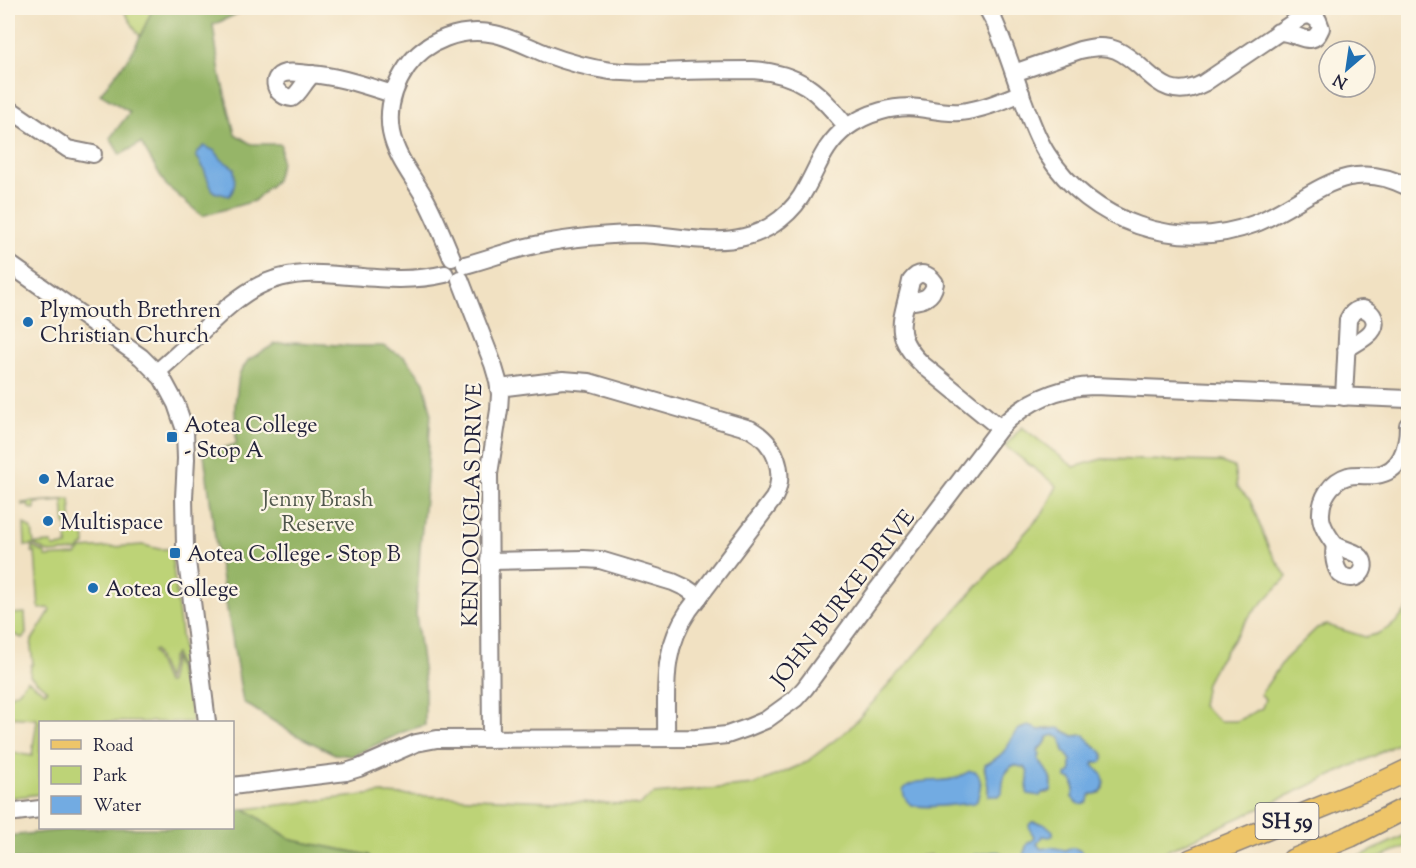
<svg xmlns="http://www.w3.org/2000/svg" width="1416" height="868" font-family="'Sorts Mill Goudy',serif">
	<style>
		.green { fill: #bdd377; stroke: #707a59; stroke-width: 1.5; fill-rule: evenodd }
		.forest { fill: #96b568; stroke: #5c6c52; stroke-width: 1.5 }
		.water { fill: #72abe2; stroke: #4a668e; stroke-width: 1.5 }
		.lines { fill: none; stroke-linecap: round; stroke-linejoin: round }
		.minor-casing { stroke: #8a827e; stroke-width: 20 }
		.major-casing { stroke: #8a827e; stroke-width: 24 }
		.minor { stroke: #fff; stroke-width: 16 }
		.major { stroke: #eec569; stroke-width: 21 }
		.poi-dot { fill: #1f6fb2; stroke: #fcf5e5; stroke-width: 2 }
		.labels { text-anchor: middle; stroke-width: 4.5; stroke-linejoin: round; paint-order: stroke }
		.shield { fill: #fcf5e5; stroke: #63616e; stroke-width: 1.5 }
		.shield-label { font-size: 21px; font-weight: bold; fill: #22223b }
		.poi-label { font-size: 22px; fill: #22223b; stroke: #fcf5e5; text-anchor: start }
		.park-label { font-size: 22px; fill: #50574d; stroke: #fcf5e5 }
		.street-label { font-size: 22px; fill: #22223b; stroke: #fcf5e5 }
	</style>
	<rect width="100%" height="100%" fill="#fcf5e5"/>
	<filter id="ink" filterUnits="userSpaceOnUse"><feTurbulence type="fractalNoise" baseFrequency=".0167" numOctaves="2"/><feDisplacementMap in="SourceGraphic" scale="12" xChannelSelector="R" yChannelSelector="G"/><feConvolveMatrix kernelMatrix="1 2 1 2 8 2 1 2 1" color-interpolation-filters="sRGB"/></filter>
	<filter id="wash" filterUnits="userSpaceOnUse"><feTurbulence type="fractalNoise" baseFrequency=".008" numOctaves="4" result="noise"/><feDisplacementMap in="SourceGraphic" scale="24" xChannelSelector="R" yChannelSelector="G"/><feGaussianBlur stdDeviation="1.35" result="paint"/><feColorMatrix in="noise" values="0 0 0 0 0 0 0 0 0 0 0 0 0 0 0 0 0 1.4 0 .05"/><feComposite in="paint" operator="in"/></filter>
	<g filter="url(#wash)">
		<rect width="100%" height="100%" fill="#f1e1c2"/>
		<!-- green -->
		<g class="green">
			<path d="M 122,8 L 153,8 L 140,37 Z"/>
			<path d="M 1022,427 L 1074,467 L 1102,459 L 1220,462 L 1234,467 L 1237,487 L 1250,500 L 1269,549 L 1287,577 L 1248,618 L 1214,668 L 1206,683 L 1202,706 L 1220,721 L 1237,721 L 1262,708 L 1265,699 L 1260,695 L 1284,660 L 1317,628 L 1327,625 L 1365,637 L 1377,634 L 1390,627 L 1398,620 L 1408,609 L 1408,738 L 1376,755 L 1147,860 L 1087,860 L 1086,855 C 1071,851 1056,848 1041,849 L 1037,844 L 1042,836 L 1045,836 L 1045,824 L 1032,822 L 1030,829 L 1035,838 L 1033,840 L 1027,844 L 1022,859 C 1012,864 1007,857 999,852 L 972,858 L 970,860 L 937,860 L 930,855 L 921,856 L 915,860 L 372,860 L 369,855 L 292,840 L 245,809 L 383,793 L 387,794 C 471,799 555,800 639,805 L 654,794 L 754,785 L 805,763 L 849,729 L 1043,513 L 1057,486 L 1005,446 ZM 1029,726 L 1039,730 L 1050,728 L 1061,729 L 1073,736 L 1082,735 L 1104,754 L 1103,760 L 1100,762 L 1094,762 L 1093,765 C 1101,775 1103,774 1104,788 L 1100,793 L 1092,794 L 1088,798 L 1072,797 L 1074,795 L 1074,782 L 1072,780 L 1071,772 L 1071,760 L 1064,751 L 1061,738 C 1046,730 1051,736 1044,745 C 1042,747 1039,749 1038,751 L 1040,755 L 1038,758 L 1052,780 L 1051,791 L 1048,793 L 1028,794 C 1024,786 1032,779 1026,768 L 1014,765 C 1005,770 1002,778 1002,788 L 988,795 L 988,779 L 984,768 C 993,762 1000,757 1006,749 C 1015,737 1011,730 1029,726 ZM 953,779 L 981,783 L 977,801 L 917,782 L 932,782 Z"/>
			<path d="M 70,499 L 72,525 L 65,525 L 63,501 L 35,503 L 35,509 L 29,508 L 28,504 L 22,505 L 22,503 Z"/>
			<path d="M 24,524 L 32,530 L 34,544 L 52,543 L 53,547 L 67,546 L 67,529 L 84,527 L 85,545 L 81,547 L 77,551 L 50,553 L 34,545 L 25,546 Z"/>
			<path d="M 143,545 L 159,549 L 171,549 L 187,685 L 184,686 L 175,654 L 172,657 L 167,680 L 155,650 L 153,651 L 166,683 L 169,683 L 174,657 L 183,687 L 188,687 L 192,722 L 40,722 L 40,794 L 8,798 L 8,752 L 32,756 L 37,719 L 8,717 L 8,697 L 19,691 L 27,680 L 45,692 L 47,690 L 30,676 L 31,665 L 33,664 L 31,647 L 32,640 L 50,611 L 49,608 L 39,609 L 35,552 L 32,552 L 32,547 L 45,553 L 46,557 L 76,555 L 81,549 Z"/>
			<path d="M 8,611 L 11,611 L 11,614 L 25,613 L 26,634 L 22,638 L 8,632 Z"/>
			<path d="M 1408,834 L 1408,846 L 1372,860 L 1352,860 Z"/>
		</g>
		<!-- forest -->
		<g class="forest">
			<path d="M 153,8 L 243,8 L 243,11 L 213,25 L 220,74 L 235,134 L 251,144 L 281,144 L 281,163 L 276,180 L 254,201 L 202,216 L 166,185 L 141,143 L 120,155 L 110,138 L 130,112 L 100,94 L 130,56 L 140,37 Z"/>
			<path d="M 295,342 L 352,346 L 383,346 L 405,357 L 424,382 L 431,411 L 427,479 L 420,548 L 416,615 L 425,684 L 425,725 L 403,732 L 352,756 L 335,754 L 292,733 L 243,702 L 216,545 L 204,454 L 236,444 L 235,406 L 239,374 L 248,360 L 275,344 Z"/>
			<path d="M 245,809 L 292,840 L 369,855 L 372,860 L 8,860 L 8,836 L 82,828 L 232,828 L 233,811 Z"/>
		</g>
		<!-- water -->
		<g class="water">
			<path d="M 204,146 L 215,151 L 222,160 L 234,168 C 235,178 236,189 229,196 L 214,192 C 206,180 206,167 196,156 L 197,153 Z"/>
			<path d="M 1029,726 L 1039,730 L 1059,728 L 1073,736 L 1085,735 C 1088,739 1091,744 1095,747 C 1102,751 1106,753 1102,762 L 1094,762 L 1093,765 C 1095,768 1098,769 1100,772 C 1105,777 1106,791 1098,793 C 1094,795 1092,792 1089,796 C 1088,797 1089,799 1088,801 C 1083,808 1075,803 1072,797 C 1074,794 1076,784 1072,780 C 1071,779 1068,779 1066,778 L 1066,775 L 1071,772 L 1071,760 L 1064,751 L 1061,738 L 1054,735 L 1048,737 L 1044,745 L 1039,748 L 1038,751 L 1040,755 L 1038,758 C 1044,770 1055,777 1051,791 L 1042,793 L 1040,796 L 1028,794 C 1024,786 1032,779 1026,768 L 1014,765 C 1003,771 1003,781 1002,793 L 998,796 L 988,796 C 990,785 984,775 985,765 C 993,760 999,758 1005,750 C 1015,738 1010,730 1029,726 Z"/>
			<path d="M 970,771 L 976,772 C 984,780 979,792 977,801 L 974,803 C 960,804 921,810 910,804 C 906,801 904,797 903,791 C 910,777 938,783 952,779 C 958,778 964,774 970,771 Z"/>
			<path d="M 1032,822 L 1045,824 L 1053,831 L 1053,835 L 1050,837 L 1042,836 L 1037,844 L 1041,849 L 1051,847 L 1065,850 C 1074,845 1085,851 1087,860 L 1020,860 L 1022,859 L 1027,844 L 1033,840 L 1035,838 L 1030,830 L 1029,825 Z"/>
			<path d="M 994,852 L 999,852 L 1010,860 L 970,860 L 975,855 Z"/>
		</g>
	</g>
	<g filter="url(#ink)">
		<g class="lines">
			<defs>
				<g id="minor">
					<path d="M 987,8 L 995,23 C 1006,48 1014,74 1023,100 C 1030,118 1036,137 1047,154 C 1090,222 1178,253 1254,224 C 1310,202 1343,153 1408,187"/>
					<path d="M 1014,73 L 1080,50 C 1092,47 1104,45 1116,50 C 1149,64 1161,106 1204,83 L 1303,16 L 1310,15 L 1318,20 L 1321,28 C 1312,51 1297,31 1278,32"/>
					<path d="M 313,74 C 304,81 301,92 292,98 C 276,97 268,77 285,73 C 293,71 303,74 310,74 C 339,76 366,86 393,94"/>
					<path d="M 8,108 L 68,149 L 93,154"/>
					<path d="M 452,258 C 444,239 436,219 426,200 C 414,178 396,158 391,132 C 387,109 394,86 407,67 C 426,40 462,27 495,34 C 512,38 529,47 546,54 C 567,62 589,68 611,71 C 635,74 660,72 684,71 C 706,70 729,70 752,70 C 800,73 818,91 847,127"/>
					<path d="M 8,263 L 141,357 L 162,378 L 176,404 L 185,430 L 186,459 L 184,498 L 185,545 L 207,722"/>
					<path d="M 465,265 C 484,260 503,253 522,248 C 559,239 597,235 635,234 C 671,234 709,246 744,237 C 770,231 794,212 806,188 C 819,165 824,145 846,128 C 866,113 894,105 919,108 C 933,110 946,113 960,112 C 981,110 1002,101 1021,93"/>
					<path d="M 460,279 L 493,364 L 498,381 L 500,394 L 499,410 L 489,474 L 491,739"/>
					<path d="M 907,302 C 921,300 932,300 935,283 C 928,273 919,270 911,281 C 903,320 890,334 923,365 L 1000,428"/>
					<path d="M 157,372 C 171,360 184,348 198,335 C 236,298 263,271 321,274 C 363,276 403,284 445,274"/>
					<path d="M 499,388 L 563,380 L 589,382 L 750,429 C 775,443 787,471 774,498 L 689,610 C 660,653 667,690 666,738"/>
					<path d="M 1344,397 L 1348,320 C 1359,296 1384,317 1371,332 C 1364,340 1354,343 1346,350"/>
					<path d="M 1335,545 C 1329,537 1321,526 1321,516 C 1320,499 1331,481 1348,476 C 1357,474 1367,476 1376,475 C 1401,472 1408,447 1408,425"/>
					<path d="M 1335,545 C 1342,549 1352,551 1358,555 C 1372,565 1358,587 1340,574 C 1334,565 1333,556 1335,545 Z"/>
					<path d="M 489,561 L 584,559 L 600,560 L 673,582 L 686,588 L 699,597"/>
					<path d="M 232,786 L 346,772 L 359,768 L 416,743 L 437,739 L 696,738 L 727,735 L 747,728 L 766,720 L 795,699 L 805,688 L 874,594 L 1000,428 C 1026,401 1057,387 1094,386 L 1408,399"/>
					<path d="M 8,813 L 40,809"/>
				</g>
				<g id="major">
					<path d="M 1191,860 L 1383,782 L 1408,770"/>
					<path d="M 1293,860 L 1351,836 L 1408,807"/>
				</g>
			</defs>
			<!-- minor casing -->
			<use href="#minor" class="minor-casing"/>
			<!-- major casing -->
			<use href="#major" class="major-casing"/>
			<!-- minor -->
			<use href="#minor" class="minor"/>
			<!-- major -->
			<use href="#major" class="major"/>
		</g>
	</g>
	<!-- markers -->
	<g class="poi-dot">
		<circle cx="28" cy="322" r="6"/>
		<rect x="166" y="431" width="12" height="12" rx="3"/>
		<circle cx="44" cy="479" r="6"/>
		<circle cx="48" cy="521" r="6"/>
		<rect x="169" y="547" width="12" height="12" rx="3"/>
		<circle cx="93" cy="588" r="6"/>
	</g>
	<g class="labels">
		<!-- shield labels -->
		<rect class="shield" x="1255.5" y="803" width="63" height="36" rx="4.5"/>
		<g class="shield-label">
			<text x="1287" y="828">SH 59</text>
		</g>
		<!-- poi labels -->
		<g class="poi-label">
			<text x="40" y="317">Plymouth Brethren<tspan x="40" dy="25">Christian Church</tspan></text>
			<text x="184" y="432">Aotea College<tspan x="184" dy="25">- Stop A</tspan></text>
			<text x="56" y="487">Marae</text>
			<text x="60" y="529">Multispace</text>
			<text x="187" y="561">Aotea College - Stop B</text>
			<text x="105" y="596">Aotea College</text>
		</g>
		<!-- park labels -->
		<g class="park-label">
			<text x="318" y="506">Jenny Brash<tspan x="318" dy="25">Reserve</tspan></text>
		</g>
		<!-- street labels -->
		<g class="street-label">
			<text transform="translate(471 505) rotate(-89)" y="8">KEN DOUGLAS DRIVE</text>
			<text transform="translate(842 598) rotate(-52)" y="8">JOHN BURKE DRIVE</text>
		</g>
	</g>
	<!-- margin -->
	<rect width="1416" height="868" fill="none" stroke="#fcf5e5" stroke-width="30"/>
	<!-- legend -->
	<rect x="39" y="721" width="195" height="108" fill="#fcf5e5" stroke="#a5a1a1" stroke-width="1.5"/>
	<rect x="51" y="740" width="30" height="9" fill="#eec569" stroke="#a5a1a1" stroke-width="1.5"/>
	<text x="93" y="751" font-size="18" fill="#22223b">Road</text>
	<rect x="51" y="766" width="30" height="18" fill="#bdd377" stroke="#a5a1a1" stroke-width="1.5"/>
	<text x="93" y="781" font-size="18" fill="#22223b">Park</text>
	<rect x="51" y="796" width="30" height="18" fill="#72abe2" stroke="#a5a1a1" stroke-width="1.5"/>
	<text x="93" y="811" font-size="18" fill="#22223b">Water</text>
	<!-- north arrow -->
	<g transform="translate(1347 69) rotate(209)"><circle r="28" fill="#fcf5e5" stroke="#a5a1a1" stroke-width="1.5"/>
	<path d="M0-4.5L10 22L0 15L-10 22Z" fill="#1f6fb2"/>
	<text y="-9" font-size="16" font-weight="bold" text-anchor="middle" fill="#22223b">N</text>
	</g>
</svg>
